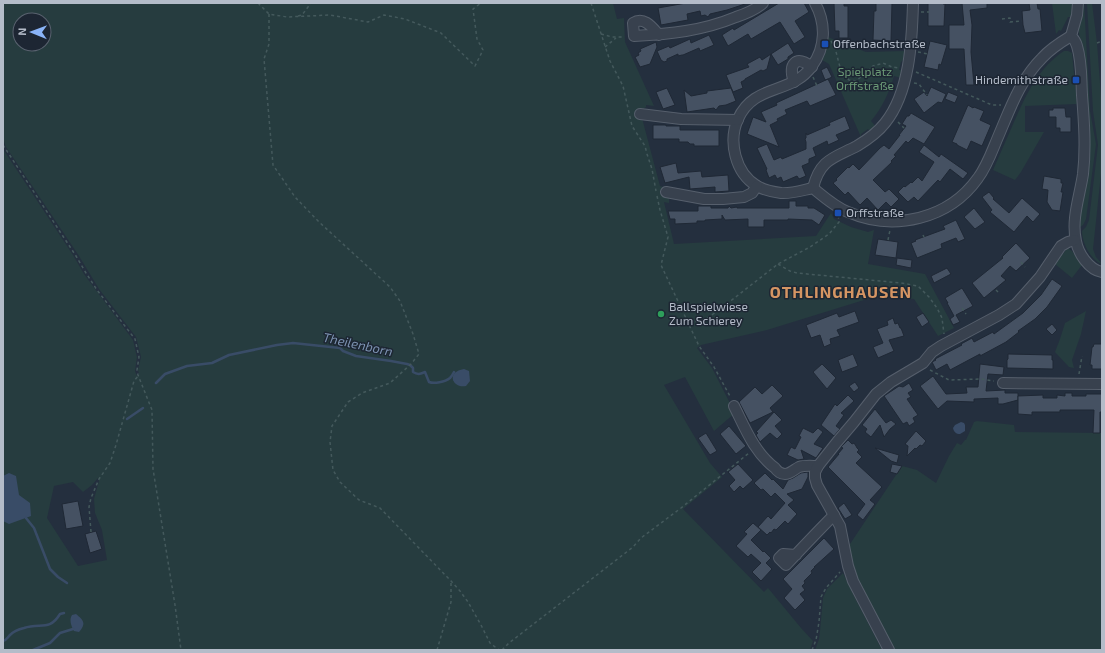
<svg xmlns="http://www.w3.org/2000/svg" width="1105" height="653" font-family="'Exo 2',sans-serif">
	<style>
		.green { fill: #263c3f; fill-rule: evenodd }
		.water { fill: #394c67 }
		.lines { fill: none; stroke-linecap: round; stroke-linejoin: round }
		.stream { stroke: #394c67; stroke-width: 2.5 }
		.building { fill: #455162; stroke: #1f2835 }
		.minor-casing { stroke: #565f6c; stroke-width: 12 }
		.path { stroke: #44595c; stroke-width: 1.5; stroke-dasharray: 3 3; stroke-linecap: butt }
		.minor { stroke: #38414e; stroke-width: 10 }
		.transit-dot { fill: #1a4fb4; stroke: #1d2633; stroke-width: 1.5 }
		.leisure-dot { fill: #2e9e5b; stroke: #1d2633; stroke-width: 1.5 }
		.labels { text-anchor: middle; stroke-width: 3; stroke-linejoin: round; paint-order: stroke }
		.poi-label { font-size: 12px; fill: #b4bcc9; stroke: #1d2633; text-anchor: start }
		.park-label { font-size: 12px; fill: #6b9a76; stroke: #1d2633 }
		.water-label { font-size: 13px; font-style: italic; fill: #7c92b1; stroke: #1d2633 }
		.district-label { font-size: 16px; font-weight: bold; letter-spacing: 1px; fill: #d59563; stroke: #1d2633 }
	</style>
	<rect width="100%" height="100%" fill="#242f3e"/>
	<!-- green -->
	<g class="green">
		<path d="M 3,3 L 613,3 L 617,19 L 624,18 L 625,42 L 654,106 L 646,105 L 646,107 L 642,110 L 642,118 L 660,186 L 666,188 L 668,197 L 669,198 L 669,203 L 664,202 L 674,244 L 816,236 L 831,213 L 834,219 L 851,227 L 868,232 L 874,230 L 868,264 L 925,274 L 954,328 L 938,336 L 914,299 L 877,296 L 767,330 L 701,345 L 697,348 L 712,368 L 735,413 L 714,431 L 685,377 L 664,385 L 710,463 L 722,477 L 683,509 L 764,592 L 768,588 L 801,628 L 813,641 L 810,650 L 3,650 L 3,149 L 73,255 L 84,274 L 133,340 L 137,357 L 135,371 L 137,376 L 139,374 L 138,370 L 141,357 L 136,337 L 99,289 L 79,256 L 6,147 L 3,139 ZM 20,20 L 44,20 L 44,44 L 20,44 ZM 98,478 L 99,481 L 94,499 L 95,513 L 102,530 L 107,560 L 78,566 L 47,518 L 54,486 L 73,482 L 83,492 L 92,485 Z"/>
		<path d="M 1052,3 L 1074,3 C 1074,8 1072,12 1070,17 L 1068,17 L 1061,31 L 1059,30 L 1056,34 Z"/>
		<path d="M 1082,3 L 1084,3 L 1090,111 L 1096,144 L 1086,219 L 1083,225 L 1079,228 L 1084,56 L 1082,44 L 1079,34 L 1079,27 L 1081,22 L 1083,13 Z"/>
		<path d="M 1087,3 L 1092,3 L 1097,43 L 1102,110 L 1101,174 L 1093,249 L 1096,257 L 1102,264 C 1090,260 1082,242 1082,231 L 1086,227 L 1089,220 L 1098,145 L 1093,111 Z"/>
		<path d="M 828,37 L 866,52 L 905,51 L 903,60 L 901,62 L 899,70 L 902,70 L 901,75 L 902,77 L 901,78 L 894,76 C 889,93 882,108 871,121 L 876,127 L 873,128 L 870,131 L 868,129 L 861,134 L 861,137 L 829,64 L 822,60 L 825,54 Z"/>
		<path d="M 1064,51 L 1068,51 L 1072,53 L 1077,104 L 1025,106 L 1025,132 L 1044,132 L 1021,172 L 1015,180 L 993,170 C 1000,154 1007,138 1014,122 C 1026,95 1038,68 1064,51 Z"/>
		<path d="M 1068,248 L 1072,251 L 1082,265 L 1072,278 L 1055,264 L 1066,250 Z"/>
		<path d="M 1086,311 L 1081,334 L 1072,360 L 1074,368 L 1069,367 L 1055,352 L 1060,339 L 1065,323 Z"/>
		<path d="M 977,421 L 1014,425 L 1015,432 L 1102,433 L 1102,650 L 894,650 L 863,591 L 855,571 L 849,544 L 850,544 L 902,466 L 917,470 L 936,483 L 949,456 L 957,443 L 961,445 L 965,440 L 966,440 L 974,422 Z"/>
		<path d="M 843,573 L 855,598 L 882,650 L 815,650 L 819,639 L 820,631 L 823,598 L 827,589 Z"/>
	</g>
	<!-- water -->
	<g class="water">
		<path d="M 464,369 L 469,371 L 470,381 L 466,386 C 453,389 445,372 464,369 Z"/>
		<path d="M 961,422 L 964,423 L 965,425 L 965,431 L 960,434 C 956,434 954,432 953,428 L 955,425 Z"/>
		<path d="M 9,473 L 16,476 L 19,495 L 30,503 L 31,516 L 9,524 L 3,521 L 3,476 Z"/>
		<path d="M 76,614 C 83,620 87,623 79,632 L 74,631 C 71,626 69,619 72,615 Z"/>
	</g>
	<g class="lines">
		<!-- stream -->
		<g class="stream">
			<path d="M 156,383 L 165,374 L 187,366 L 212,363 L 229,355 L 277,345 L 293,343 L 340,348 L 343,351 L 356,356 L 391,361 L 407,364 L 410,365 L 413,368 L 413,372 C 418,375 420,374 425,372 L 429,382 C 434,384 445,382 450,378 C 451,377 453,374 454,372"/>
			<path d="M 127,419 L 143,408"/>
			<path d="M 26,518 L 34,528 L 50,569 L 58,577 L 67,583"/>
			<path d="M 3,641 C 7,640 7,638 10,635 C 13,632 20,629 24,628 C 40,622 49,632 60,614 L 64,613"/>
			<path d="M 33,650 L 50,643 L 60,633 L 73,629"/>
		</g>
	</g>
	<!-- building -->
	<g class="building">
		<path d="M 686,3 L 745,3 L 745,4 L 727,10 L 710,14 L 708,17 L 705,15 L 701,16 L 700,11 L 687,14 L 688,20 L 661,25 L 658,8 Z"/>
		<path d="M 779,3 L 804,3 L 809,12 L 795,21 L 805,37 L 794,44 L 780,22 L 751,39 L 748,34 L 728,46 L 722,35 L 733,28 L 734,30 Z"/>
		<path d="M 834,3 L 844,3 L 844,6 L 848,6 L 848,38 L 839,38 L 839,31 L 835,31 Z"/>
		<path d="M 876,3 L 892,3 L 891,41 L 873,40 L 874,11 L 876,11 Z"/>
		<path d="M 928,3 L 943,3 L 943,4 L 945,4 L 944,26 L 928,26 Z"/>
		<path d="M 962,3 L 987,3 L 987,8 L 970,10 L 972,25 L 971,52 L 974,85 L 966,85 L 964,49 L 949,49 L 949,25 L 964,25 Z"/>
		<path d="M 1029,3 L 1037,3 L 1038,9 L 1040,9 L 1042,31 L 1025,33 L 1023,25 L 1022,11 L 1030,10 Z"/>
		<path d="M 709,35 L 714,45 L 700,51 L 699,48 L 683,55 L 682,55 L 678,56 L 678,54 L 667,59 L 667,61 L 664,62 L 661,60 L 657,51 L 669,46 L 670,48 L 690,39 L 691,43 Z"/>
		<path d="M 930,41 L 947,45 L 941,65 L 939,64 L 938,70 L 924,67 Z"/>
		<path d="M 656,42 L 657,47 L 650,64 L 640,67 L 635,57 L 639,55 L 638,53 L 641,51 L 640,49 Z"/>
		<path d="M 788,43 L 794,53 L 788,57 L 788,59 L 778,65 L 771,54 Z"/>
		<path d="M 771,54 L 767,69 L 763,71 L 761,70 L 745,79 L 745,80 L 741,82 L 743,88 L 733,92 L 726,75 L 749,67 L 747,64 L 760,57 L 762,60 Z"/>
		<path d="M 827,67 L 832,77 L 828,79 L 836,95 L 810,106 L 807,101 L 785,110 L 787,114 L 777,119 L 778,121 L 770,125 L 779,147 L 747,134 L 753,117 L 766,122 L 761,112 L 777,105 L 776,103 L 828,79 L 825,80 L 821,70 Z"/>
		<path d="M 931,87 L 946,94 L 942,103 L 938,102 L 924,113 L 914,99 L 924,92 L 927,96 Z"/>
		<path d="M 667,88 L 675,105 L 663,109 L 656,92 Z"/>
		<path d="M 731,88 L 736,101 L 726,105 L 719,106 L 716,110 L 714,108 L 687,112 L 684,90 L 691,96 L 707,93 L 707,91 Z"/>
		<path d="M 948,92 L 958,96 L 955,103 L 945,99 Z"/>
		<path d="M 968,105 L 973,108 L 974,107 L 984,111 L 980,120 L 991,125 L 982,146 L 971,141 L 967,150 L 957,145 L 957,144 L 952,142 Z"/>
		<path d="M 1053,108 L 1065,108 L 1066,117 L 1071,117 L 1071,132 L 1060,132 L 1060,128 L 1056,128 L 1056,117 L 1049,117 L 1049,110 L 1053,110 Z"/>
		<path d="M 911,113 L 935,127 L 924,144 L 913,138 L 908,143 L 906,141 L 894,155 L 896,156 L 891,161 L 892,162 L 873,180 L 885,192 L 889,189 L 899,199 L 891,207 L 886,202 L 878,210 L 867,198 L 860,205 L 848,192 L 845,195 L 833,183 L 837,180 L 836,179 L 848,167 L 849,168 L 853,164 L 859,170 L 880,148 L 884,145 L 889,149 L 900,135 L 899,135 L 906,126 L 902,124 L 907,116 L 909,116 Z"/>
		<path d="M 845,116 L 850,129 L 836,135 L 839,140 L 828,145 L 827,141 L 813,148 L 816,156 L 809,159 L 809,163 L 802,166 L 806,176 L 799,179 L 797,176 L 783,182 L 781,177 L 777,179 L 775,175 L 769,178 L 766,170 L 767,169 L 757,148 L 767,144 L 774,160 L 781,157 L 782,159 L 806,149 L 806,142 L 805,139 L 806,138 L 806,133 L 807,135 L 830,125 L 829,123 L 831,122 Z"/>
		<path d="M 653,125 L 666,125 L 666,126 L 680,126 L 680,130 L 719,130 L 719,146 L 694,146 L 694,144 L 690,144 L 688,142 L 679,142 L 679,139 L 653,139 Z"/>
		<path d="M 924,145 L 939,157 L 941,154 L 968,173 L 963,179 L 950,169 L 940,182 L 938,180 L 918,201 L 914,197 L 908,202 L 898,192 L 904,186 L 905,187 L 911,182 L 912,183 L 918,177 L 922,181 L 934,162 L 919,152 Z"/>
		<path d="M 676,163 L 678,173 L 701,171 L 702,177 L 728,175 L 729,191 L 715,192 L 715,187 L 690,189 L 689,177 L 665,183 L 660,167 Z"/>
		<path d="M 1044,176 L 1061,179 L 1061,183 L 1063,183 L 1061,192 L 1063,192 L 1060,211 L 1052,210 L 1047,202 L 1048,190 L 1042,189 Z"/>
		<path d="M 989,192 L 994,198 L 993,199 L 1009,213 L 1022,198 L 1040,214 L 1033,222 L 1027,216 L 1014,232 L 990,212 L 992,210 L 982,197 Z"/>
		<path d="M 789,201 L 796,201 L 796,206 L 808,206 L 808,208 L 814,208 L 825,215 L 819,225 L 812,220 L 788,219 L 788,220 L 764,220 L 764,227 L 748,227 L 748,219 L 725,220 L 722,215 L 722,219 L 705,220 L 705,221 L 697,221 L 697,223 L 675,224 L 675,219 L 670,219 L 668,211 L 698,211 L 698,206 L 711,206 L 711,208 L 728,208 L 729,206 L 731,208 L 737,207 L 737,208 L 789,208 Z"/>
		<path d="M 974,208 L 985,222 L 975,229 L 964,217 Z"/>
		<path d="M 956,220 L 965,239 L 958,242 L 956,238 L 941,244 L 942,248 L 917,258 L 911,243 L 916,241 L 915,240 L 945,229 L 943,226 Z"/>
		<path d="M 878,239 L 898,242 L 896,258 L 875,255 Z"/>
		<path d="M 1016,243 L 1030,258 L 1016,271 L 1010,266 L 1001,276 L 1006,280 L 984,298 L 972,283 L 1003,258 L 1002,257 Z"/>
		<path d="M 897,258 L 912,260 L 911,268 L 896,265 Z"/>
		<path d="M 947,268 L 951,274 L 934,283 L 931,276 Z"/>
		<path d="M 1052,279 L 1062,286 L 1047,307 L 1035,319 L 1018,331 L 1019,332 L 1006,342 L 980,356 L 980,354 L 950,370 L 947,364 L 936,370 L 932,362 L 936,360 L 935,359 L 962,345 L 961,344 L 972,338 L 974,342 L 993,332 L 994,334 L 1023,313 L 1041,295 Z"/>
		<path d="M 962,288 L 973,306 L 956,315 L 960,322 L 953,325 L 950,319 L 954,316 L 947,303 L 948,303 L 945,298 Z"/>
		<path d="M 855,311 L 859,322 L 837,330 L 840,336 L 830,339 L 831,344 L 824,347 L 820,335 L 811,338 L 806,325 L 837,313 L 839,317 Z"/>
		<path d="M 923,313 L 929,322 L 922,327 L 916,317 Z"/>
		<path d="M 893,318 L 895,324 L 898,323 L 900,328 L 901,328 L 904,336 L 889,340 L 894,351 L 878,358 L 873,347 L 883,343 L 877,329 L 888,325 L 887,321 Z"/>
		<path d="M 1052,324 L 1057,330 L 1052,335 L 1046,329 Z"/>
		<path d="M 1094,344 L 1102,344 L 1102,369 L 1092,369 L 1092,365 L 1090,365 L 1092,347 L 1093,347 Z"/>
		<path d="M 853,354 L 858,366 L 842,372 L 838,360 Z"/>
		<path d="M 1008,354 L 1052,355 L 1052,360 L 1053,360 L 1053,369 L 1007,368 L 1007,360 L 1008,359 Z"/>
		<path d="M 822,364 L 836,378 L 827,389 L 813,372 Z"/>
		<path d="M 980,364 L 1004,367 L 1003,375 L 988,374 L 986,391 L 1005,390 L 1005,393 L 1018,393 L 1018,400 L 1003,404 L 998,404 L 998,398 L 974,399 L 974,402 L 947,401 L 938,409 L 920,386 L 933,376 L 946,394 L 967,393 L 966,387 L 978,387 Z"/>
		<path d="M 855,382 L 859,388 L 854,392 L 849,386 Z"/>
		<path d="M 909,383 L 913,390 L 908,393 L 911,397 L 907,399 L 918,415 L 913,418 L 915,422 L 909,426 L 907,422 L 903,424 L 884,396 L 899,386 L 903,387 Z"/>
		<path d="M 772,385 L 783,396 L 770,408 L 773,412 L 750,423 L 739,402 L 755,387 L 762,394 Z"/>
		<path d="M 1065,393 L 1072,393 L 1072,396 L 1086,396 L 1086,394 L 1102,394 L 1102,412 L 1100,412 L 1100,433 L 1093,433 L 1094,410 L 1060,410 L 1060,412 L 1032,412 L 1032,415 L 1018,414 L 1018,396 L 1043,395 L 1043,398 L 1057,398 L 1057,395 L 1065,396 Z"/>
		<path d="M 848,395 L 854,401 L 841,413 L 844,415 L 836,426 L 840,429 L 834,436 L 821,425 L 835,404 L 837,406 Z"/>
		<path d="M 875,409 L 886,423 L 891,420 L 896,424 L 890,429 L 884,437 L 880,425 L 871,437 L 865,432 L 867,429 L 862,425 Z"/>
		<path d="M 774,412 L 782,420 L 775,426 L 782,434 L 777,439 L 770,433 L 760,442 L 756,435 L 758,433 L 756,432 Z"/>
		<path d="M 729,426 L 746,446 L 736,454 L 720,434 Z"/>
		<path d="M 803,428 L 813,433 L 818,428 L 823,432 L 814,444 L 823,448 L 816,458 L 801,450 L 804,459 L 798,460 L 787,455 L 791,447 L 795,449 L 801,437 L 799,436 Z"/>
		<path d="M 916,431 L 926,441 L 922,446 L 920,445 L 916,449 L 915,448 L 907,456 L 908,446 L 905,444 Z"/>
		<path d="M 706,433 L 717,451 L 710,455 L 698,438 Z"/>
		<path d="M 848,440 L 852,444 L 854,443 L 856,446 L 857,448 L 859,450 L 857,452 L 862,457 L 856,463 L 882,487 L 870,500 L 875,504 L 863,520 L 857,515 L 865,504 L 828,467 L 839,454 L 838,454 L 843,448 L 841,447 Z"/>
		<path d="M 875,448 L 899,455 L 897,463 L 891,461 Z"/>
		<path d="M 738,464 L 753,480 L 743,489 L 740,486 L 734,492 L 729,486 L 735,480 L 728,472 Z"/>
		<path d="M 892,464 L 902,466 L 897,474 L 890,472 Z"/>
		<path d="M 808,472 L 808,477 L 802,489 L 787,494 L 794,500 L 788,505 L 797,514 L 788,524 L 785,521 L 776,530 L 774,529 L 771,533 L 770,532 L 767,535 L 758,527 L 768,516 L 771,519 L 785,503 L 775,493 L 771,497 L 763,489 L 761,490 L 754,483 L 765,473 L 772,480 L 773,479 L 783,489 L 788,480 L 793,478 L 801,473 Z"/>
		<path d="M 78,501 L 83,526 L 66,529 L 62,504 Z"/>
		<path d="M 844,503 L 852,515 L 845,519 L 838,508 Z"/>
		<path d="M 753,523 L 761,530 L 751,540 L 763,552 L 764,551 L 771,558 L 766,563 L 772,569 L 761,581 L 752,572 L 761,563 L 751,554 L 748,557 L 736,546 L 747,534 L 744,532 Z"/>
		<path d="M 96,531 L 102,549 L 90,553 L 85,534 Z"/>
		<path d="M 824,538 L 834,549 L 814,567 L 815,567 L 811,571 L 812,573 L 804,581 L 805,583 L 802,586 L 805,590 L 800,594 L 805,600 L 795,610 L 784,598 L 792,589 L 783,579 Z"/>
	</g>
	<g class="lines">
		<defs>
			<g id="minor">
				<path d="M 815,3 C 826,23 826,47 812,66 C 792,95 754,83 738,119 C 728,141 735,173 757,186 C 764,190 773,192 781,193 C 791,194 803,190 813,188 C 824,197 835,207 848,212 C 894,232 949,219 978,178 C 987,166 992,151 998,137 C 1010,109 1020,80 1042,58 C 1050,49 1061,42 1071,36"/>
				<path d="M 1078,3 L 1077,15 L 1071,36 C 1074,39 1076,42 1077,46 C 1082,62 1081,78 1082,95 C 1084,121 1086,148 1083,174 C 1080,195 1071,219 1076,241 C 1078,253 1089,270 1102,272"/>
				<path d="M 659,35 C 652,27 644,16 633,23 L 634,36 C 670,34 702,31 736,17 C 745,14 756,10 763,3"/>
				<path d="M 794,82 C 788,65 795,54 812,67"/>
				<path d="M 640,114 L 681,119 L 738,120"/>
				<path d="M 813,188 C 820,159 834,158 857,146 C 867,140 878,132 885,123 C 910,92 912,41 913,3"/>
				<path d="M 666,192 L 704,199 L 723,199 L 744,197 L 752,193 L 757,186"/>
				<path d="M 1003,383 L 1102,384"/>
				<path d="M 734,406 C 745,428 754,452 775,468 C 777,471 781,474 785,474 C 790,474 795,469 799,467 C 805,465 812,466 818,466"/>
				<path d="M 796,555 L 783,554 L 779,558 L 786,565 C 802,548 818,531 834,515"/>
				<path d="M 889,650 L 853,581 L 848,566 L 840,526 L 817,485 L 815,478 L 815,472 L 818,466 L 837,442 L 854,422 L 876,394 L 891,382 L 923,363 L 932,352 L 941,346 L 999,315 L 1016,304 L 1040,277 L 1061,246 L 1068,242 L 1075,240"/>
			</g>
		</defs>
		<!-- minor casing -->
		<use href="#minor" class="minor-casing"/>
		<!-- path -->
		<g class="path">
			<path d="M 258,3 L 269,14 L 287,17 L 330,15 L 368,22 L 384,15 L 405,19 L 441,33 L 475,66 L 483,50 L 477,39 L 473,9 L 481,3"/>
			<path d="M 591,3 L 610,61 L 623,86 L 632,126 L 645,146 L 647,154 L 652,169 L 656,191"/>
			<path d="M 921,12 L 929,12"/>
			<path d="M 269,14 L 269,44 L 264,59 L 273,165 L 295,197 L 319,222 L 390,287 L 400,301 L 413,334 L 419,354 L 411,364 L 390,383 L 362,393 L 348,402 L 332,426 L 330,442 L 333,470 L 340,482 L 359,500 L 380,508 L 451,581 L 460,591 L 468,602 L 481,625 L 490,643 L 499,650"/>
			<path d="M 298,16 L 302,15 L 311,3"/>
			<path d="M 1002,19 L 1010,18 L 1010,22 L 1022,21"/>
			<path d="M 601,34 L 612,37 L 624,37"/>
			<path d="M 831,41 C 840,54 836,70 849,80 L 856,81 L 873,66 L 880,64 L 883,63 L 892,67 L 899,68"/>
			<path d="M 1097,43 L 1102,41"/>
			<path d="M 605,47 L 616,38"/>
			<path d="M 918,52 L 928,54"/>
			<path d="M 916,72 L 992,105 L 1001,105"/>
			<path d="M 813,77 L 817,86"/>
			<path d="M 914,83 L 919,84 L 927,95"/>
			<path d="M 898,122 L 904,128"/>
			<path d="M 3,145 L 76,256 L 86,273 L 97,290 L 135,339 L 139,357 L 137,370 L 138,375 L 152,410 L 153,469 L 175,605 L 181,650"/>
			<path d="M 657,196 L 660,210 L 668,237 L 661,265 L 699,346 L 714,367 L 731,398"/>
			<path d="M 923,235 L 924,237"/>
			<path d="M 888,240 L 890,230"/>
			<path d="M 1021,262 L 1025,267"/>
			<path d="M 778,264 L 790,271 L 797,273 L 901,283 L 918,286 L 929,297 L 937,308 L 942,318 L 944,334"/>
			<path d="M 996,290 L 998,292"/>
			<path d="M 962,308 L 966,314"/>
			<path d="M 678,326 L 705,319 L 709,317 L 719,310 L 778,264 L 810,247 L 829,234 L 839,222 L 838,219 L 839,217"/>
			<path d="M 930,370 L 949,380 L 981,379 L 994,381"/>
			<path d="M 1079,374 L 1082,356"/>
			<path d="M 91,532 L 89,507 L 91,498 L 99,479 L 110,463 L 116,445 L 134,381 L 138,376"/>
			<path d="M 437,650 L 451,602 L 451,581"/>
			<path d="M 502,650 L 509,643 L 633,547 L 641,538 L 681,508 L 749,453"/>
			<path d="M 812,650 L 816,640 L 819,622 L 821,597 L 826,588 L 840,572"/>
		</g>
		<!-- minor -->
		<use href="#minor" class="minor"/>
	</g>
	<!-- markers -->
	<g class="transit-dot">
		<rect x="821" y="40" width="8" height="8" rx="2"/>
		<rect x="1072" y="76" width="8" height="8" rx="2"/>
		<rect x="834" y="209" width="8" height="8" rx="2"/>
	</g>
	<circle class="leisure-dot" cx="661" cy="314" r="4"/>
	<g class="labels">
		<!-- poi labels -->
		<g class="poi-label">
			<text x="833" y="48">Offenbachstraße</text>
			<text x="1068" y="84" text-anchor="end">Hindemithstraße</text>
			<text x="846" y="217">Orffstraße</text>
			<text x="669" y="311">Ballspielwiese<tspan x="669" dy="14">Zum Schierey</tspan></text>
		</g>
		<!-- park labels -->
		<g class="park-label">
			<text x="865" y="76">Spielplatz<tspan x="865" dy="14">Orffstraße</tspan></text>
		</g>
		<!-- water labels -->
		<g class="water-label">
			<text transform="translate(358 344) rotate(12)" y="5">Theilenborn</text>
		</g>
		<!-- district labels -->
		<g class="district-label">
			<text x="841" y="298">OTHLINGHAUSEN</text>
		</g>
	</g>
	<!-- border -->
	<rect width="1105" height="653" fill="none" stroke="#b4bcc9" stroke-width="8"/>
	<!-- north arrow -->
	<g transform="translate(32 32) rotate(271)"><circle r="19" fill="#1d2633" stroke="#59626f"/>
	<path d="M0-3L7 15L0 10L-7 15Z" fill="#8ab4f8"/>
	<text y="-6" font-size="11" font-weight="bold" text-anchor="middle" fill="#b4bcc9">N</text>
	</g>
</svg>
